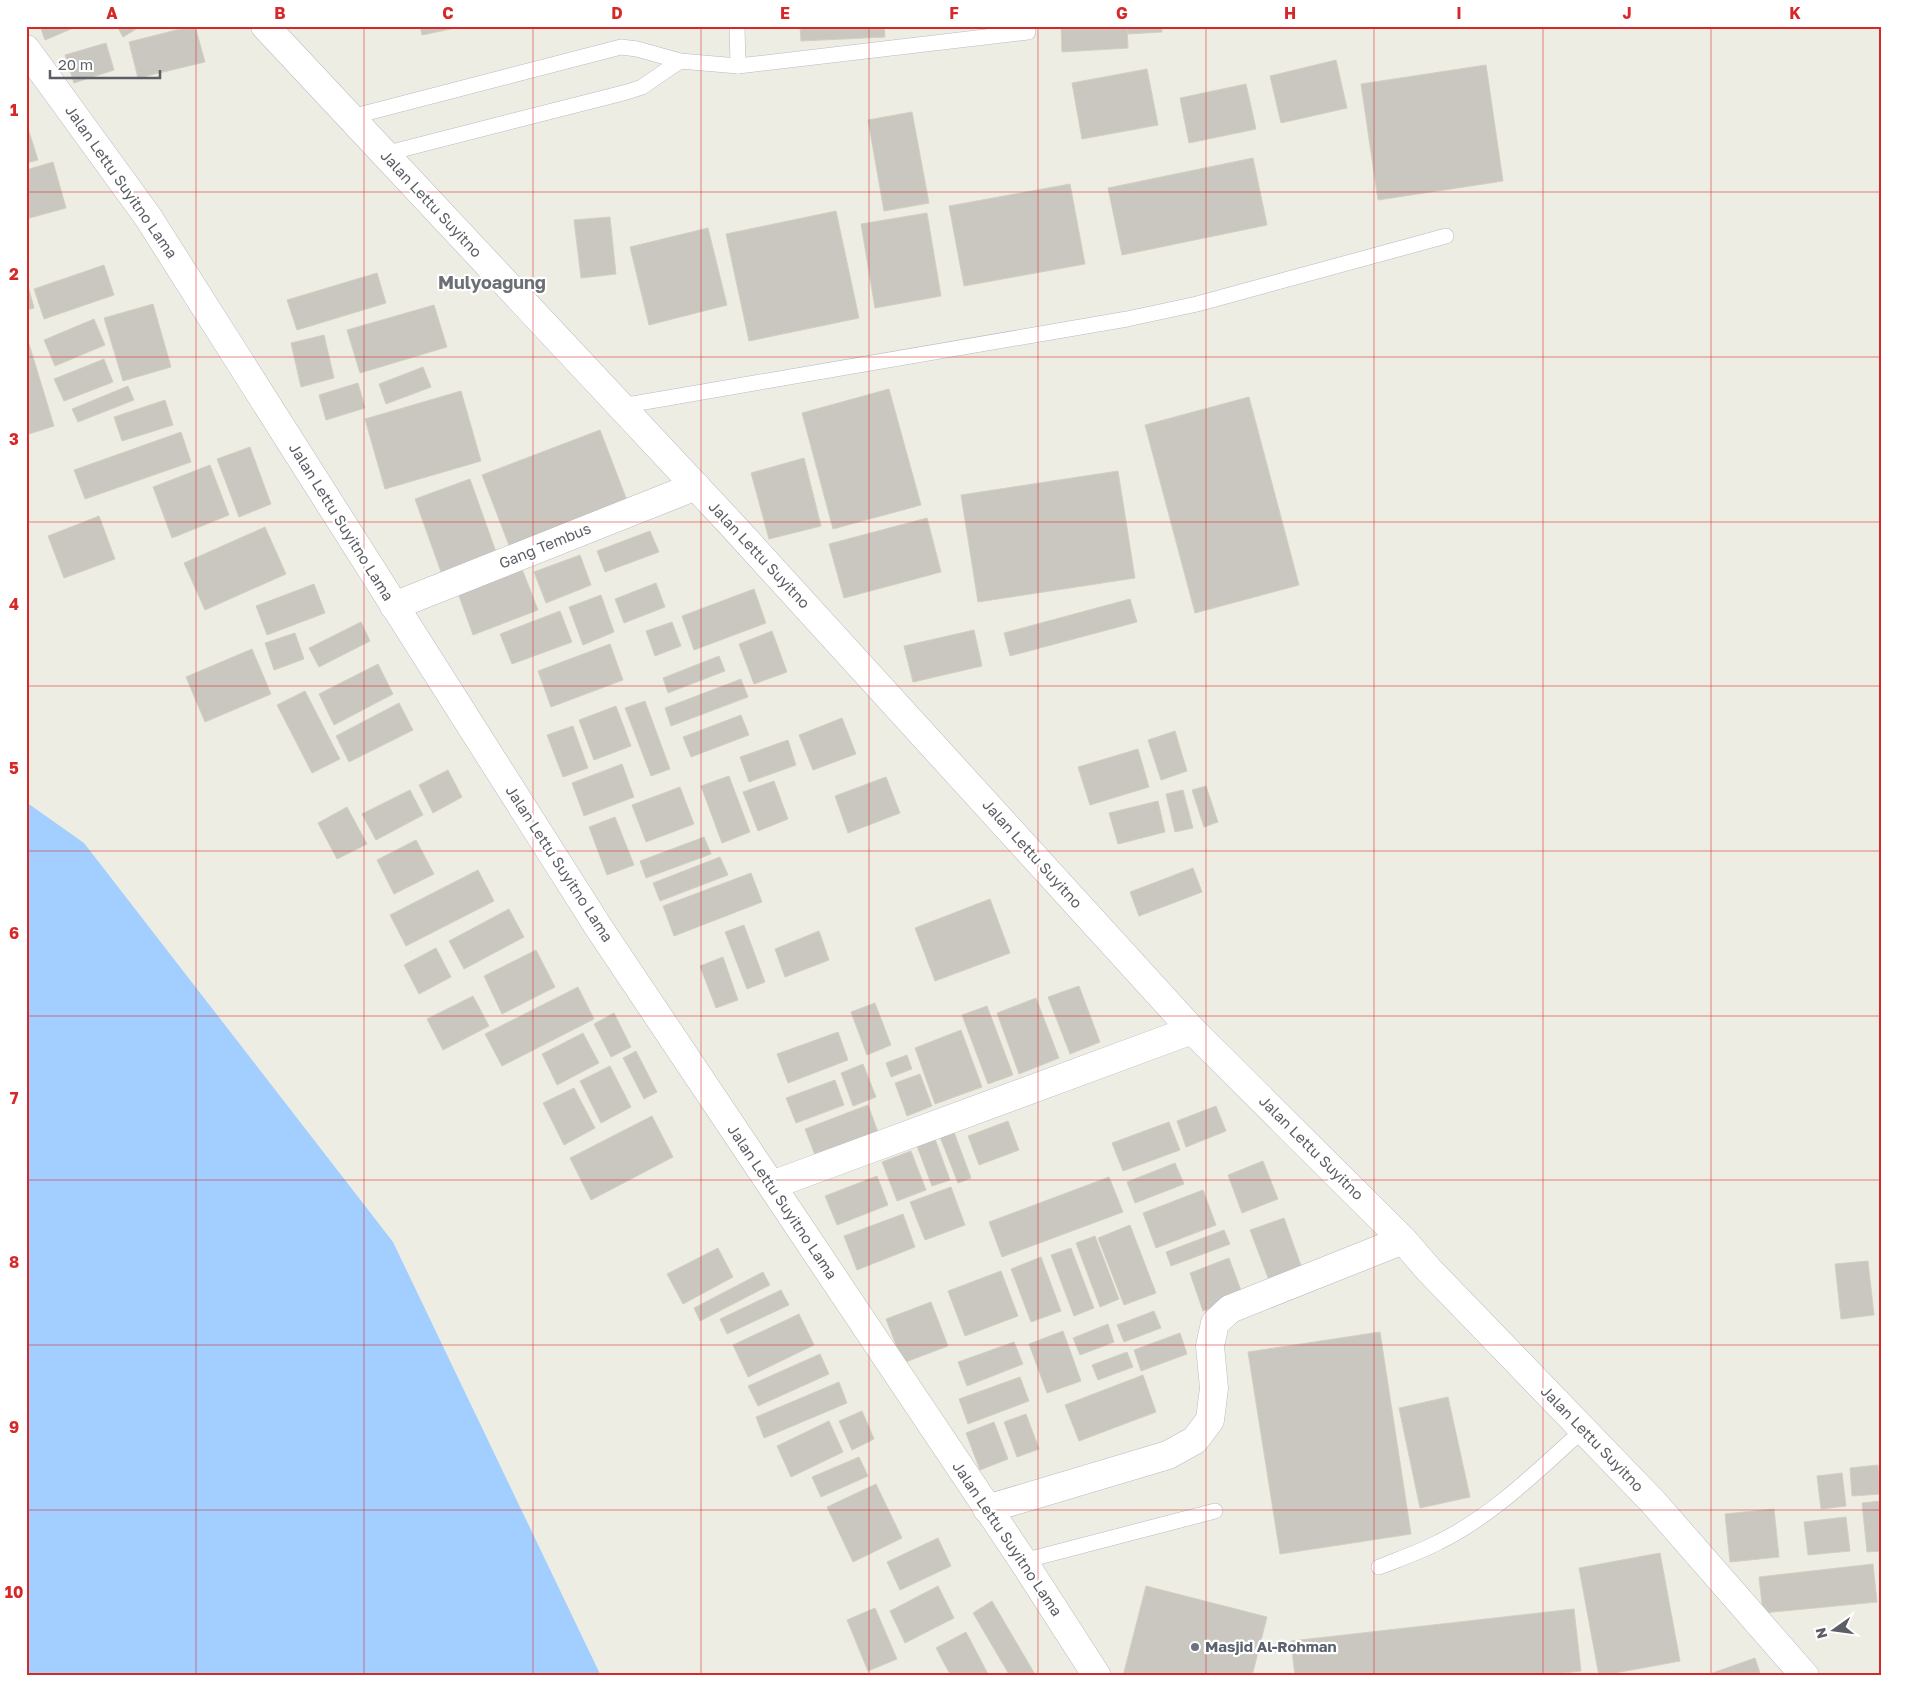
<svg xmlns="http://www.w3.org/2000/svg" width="1907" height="1702" font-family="'Golos Text',sans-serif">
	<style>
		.water { fill: #a2cfff }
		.building { fill: #c9c7c0; stroke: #d3cfc1 }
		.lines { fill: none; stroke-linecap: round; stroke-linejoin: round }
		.service-casing { stroke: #b8bac0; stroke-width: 16 }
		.minor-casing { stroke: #b8bac0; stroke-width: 29 }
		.secondary-casing { stroke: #b9bbc2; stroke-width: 29 }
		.service { stroke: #fff; stroke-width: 15 }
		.minor { stroke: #fff; stroke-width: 28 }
		.secondary { stroke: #fff; stroke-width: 28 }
		.grid { fill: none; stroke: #d62828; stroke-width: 1; stroke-opacity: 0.55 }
		.worship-dot { fill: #6b7280; stroke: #fff; stroke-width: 2 }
		.labels { text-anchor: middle; stroke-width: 4.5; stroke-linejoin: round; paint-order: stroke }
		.street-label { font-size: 15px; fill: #5b5e64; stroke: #fff }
		.worship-label { font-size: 15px; font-weight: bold; fill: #5b616d; stroke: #fff; text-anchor: start }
		.quarter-label { font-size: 18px; font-weight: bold; fill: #6c7076; stroke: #fff }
		.neatline { fill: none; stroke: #d62828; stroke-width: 2 }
		.grid-label { font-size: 16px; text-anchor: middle; font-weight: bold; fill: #d62828 }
	</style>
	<rect width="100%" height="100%" fill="#eeede3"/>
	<!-- water -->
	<path class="water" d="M 26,802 L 84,843 L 393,1242 L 601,1676 L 26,1676 Z"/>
	<!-- building -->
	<g class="building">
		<path d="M 40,26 L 78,26 L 45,40 Z"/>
		<path d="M 117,26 L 141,26 L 123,37 Z"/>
		<path d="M 192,26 L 195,26 L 205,62 L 138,78 L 129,42 Z"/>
		<path d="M 420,26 L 465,26 L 422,35 Z"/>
		<path d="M 800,26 L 884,26 L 885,37 L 801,41 Z"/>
		<path d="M 1061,26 L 1127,26 L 1128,48 L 1062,52 Z"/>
		<path d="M 1127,26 L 1162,26 L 1162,32 L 1128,34 Z"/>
		<path d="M 106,43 L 114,70 L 74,83 L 65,55 Z"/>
		<path d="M 1336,60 L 1347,108 L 1281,123 L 1270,76 Z"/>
		<path d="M 1486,65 L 1503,181 L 1378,200 L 1361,84 Z"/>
		<path d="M 1147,69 L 1158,125 L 1082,139 L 1072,83 Z"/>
		<path d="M 1246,84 L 1256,129 L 1189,143 L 1180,98 Z"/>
		<path d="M 912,112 L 929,203 L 884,211 L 868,120 Z"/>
		<path d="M 26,122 L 38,160 L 26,163 Z"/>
		<path d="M 1253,158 L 1267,225 L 1122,255 L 1108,188 Z"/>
		<path d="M 53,162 L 66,208 L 26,219 L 26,170 Z"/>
		<path d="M 1070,184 L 1085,264 L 964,286 L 949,206 Z"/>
		<path d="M 836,211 L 859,318 L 749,341 L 726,234 Z"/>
		<path d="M 927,213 L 941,296 L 875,308 L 861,224 Z"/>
		<path d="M 610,217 L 616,274 L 581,278 L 574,220 Z"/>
		<path d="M 708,228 L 727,305 L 649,325 L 630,247 Z"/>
		<path d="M 104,265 L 114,295 L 44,319 L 34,289 Z"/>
		<path d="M 377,273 L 386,303 L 297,330 L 287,300 Z"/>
		<path d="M 26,278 L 34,308 L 26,310 Z"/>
		<path d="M 153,304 L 171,367 L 123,381 L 104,318 Z"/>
		<path d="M 434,305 L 447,347 L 360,373 L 347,330 Z"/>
		<path d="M 94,319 L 105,345 L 55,366 L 44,340 Z"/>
		<path d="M 26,334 L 54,426 L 26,435 Z"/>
		<path d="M 324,335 L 334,378 L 301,387 L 291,343 Z"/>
		<path d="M 104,359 L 113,382 L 64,401 L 54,379 Z"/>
		<path d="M 423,367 L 431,387 L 386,404 L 379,384 Z"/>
		<path d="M 358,383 L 365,408 L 326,420 L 319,395 Z"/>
		<path d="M 128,386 L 134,400 L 78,422 L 72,409 Z"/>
		<path d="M 889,389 L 921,505 L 833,529 L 802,413 Z"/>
		<path d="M 461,391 L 481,461 L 385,489 L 365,419 Z"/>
		<path d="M 1249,397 L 1299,585 L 1195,613 L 1145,425 Z"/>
		<path d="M 165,400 L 173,425 L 122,441 L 114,417 Z"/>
		<path d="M 600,430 L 628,503 L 510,548 L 482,475 Z"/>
		<path d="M 181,432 L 191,462 L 85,499 L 74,470 Z"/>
		<path d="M 250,447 L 271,504 L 239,517 L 217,459 Z"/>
		<path d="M 804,458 L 821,526 L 769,539 L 751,473 Z"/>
		<path d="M 210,465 L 229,515 L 172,538 L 153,487 Z"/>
		<path d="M 1118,471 L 1135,578 L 978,602 L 961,495 Z"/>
		<path d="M 470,479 L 496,552 L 441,572 L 415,499 Z"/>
		<path d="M 99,516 L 115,559 L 64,578 L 48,536 Z"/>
		<path d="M 927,518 L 941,572 L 844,598 L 829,544 Z"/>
		<path d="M 265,527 L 286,574 L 205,610 L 184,563 Z"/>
		<path d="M 650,531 L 659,552 L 605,572 L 597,551 Z"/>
		<path d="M 580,555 L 591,585 L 546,603 L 534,572 Z"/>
		<path d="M 522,569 L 538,610 L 473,635 L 458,593 Z"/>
		<path d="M 656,583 L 665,607 L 624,623 L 615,599 Z"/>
		<path d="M 314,584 L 325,613 L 267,635 L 256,606 Z"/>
		<path d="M 754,589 L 766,623 L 694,650 L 682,616 Z"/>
		<path d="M 601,595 L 614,632 L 583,645 L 569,607 Z"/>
		<path d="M 1130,599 L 1137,622 L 1010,656 L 1004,633 Z"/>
		<path d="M 560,611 L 572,642 L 512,664 L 500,634 Z"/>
		<path d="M 361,622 L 370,641 L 319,667 L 309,648 Z"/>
		<path d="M 672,622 L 681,646 L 655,656 L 646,631 Z"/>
		<path d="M 974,630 L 982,666 L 913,682 L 904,646 Z"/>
		<path d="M 772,631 L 787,672 L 754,684 L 739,644 Z"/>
		<path d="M 295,633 L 304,659 L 274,670 L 265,643 Z"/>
		<path d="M 610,644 L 623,680 L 551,707 L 538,671 Z"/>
		<path d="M 252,649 L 271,694 L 205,722 L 186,677 Z"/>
		<path d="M 719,656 L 725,671 L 668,693 L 663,678 Z"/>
		<path d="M 378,664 L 393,694 L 334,725 L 319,694 Z"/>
		<path d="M 741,679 L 748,697 L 671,726 L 665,708 Z"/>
		<path d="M 305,691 L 340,759 L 312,773 L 277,705 Z"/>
		<path d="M 645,701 L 670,769 L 651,776 L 625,708 Z"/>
		<path d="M 399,703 L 413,730 L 349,762 L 336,736 Z"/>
		<path d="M 616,706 L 631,746 L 594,760 L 579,720 Z"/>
		<path d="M 741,715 L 749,735 L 691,757 L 683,737 Z"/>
		<path d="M 842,718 L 856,754 L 813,770 L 799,735 Z"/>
		<path d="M 573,726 L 588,768 L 563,777 L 547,735 Z"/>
		<path d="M 1175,731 L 1187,771 L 1161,780 L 1148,740 Z"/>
		<path d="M 788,740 L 796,765 L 749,782 L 740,757 Z"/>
		<path d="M 1138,749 L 1149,787 L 1090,805 L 1078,767 Z"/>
		<path d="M 622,764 L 634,797 L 584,816 L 572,783 Z"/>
		<path d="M 448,770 L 462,797 L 433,813 L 419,785 Z"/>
		<path d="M 729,776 L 750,832 L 722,843 L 701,786 Z"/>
		<path d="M 886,777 L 900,813 L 848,833 L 835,796 Z"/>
		<path d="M 774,781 L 788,819 L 758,831 L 743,792 Z"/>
		<path d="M 1206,786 L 1218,822 L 1204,827 L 1192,790 Z"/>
		<path d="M 680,787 L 694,824 L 646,842 L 632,805 Z"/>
		<path d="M 410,790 L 423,815 L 376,840 L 362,814 Z"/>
		<path d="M 1183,790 L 1193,828 L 1175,832 L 1166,794 Z"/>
		<path d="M 1158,801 L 1165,832 L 1118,844 L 1109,813 Z"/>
		<path d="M 347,807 L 367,844 L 337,859 L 318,823 Z"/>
		<path d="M 615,817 L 634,865 L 607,875 L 589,827 Z"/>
		<path d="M 704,837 L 711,854 L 646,878 L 640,861 Z"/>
		<path d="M 416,840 L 434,874 L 394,894 L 377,860 Z"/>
		<path d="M 720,857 L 728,875 L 660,901 L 653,883 Z"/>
		<path d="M 1193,868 L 1202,892 L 1139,916 L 1130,892 Z"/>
		<path d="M 478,870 L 494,901 L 406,946 L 390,915 Z"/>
		<path d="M 751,873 L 762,902 L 674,936 L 663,906 Z"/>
		<path d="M 990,899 L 1010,953 L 935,981 L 915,928 Z"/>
		<path d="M 509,909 L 524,937 L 464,969 L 449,941 Z"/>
		<path d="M 744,925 L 765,982 L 747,989 L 725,932 Z"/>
		<path d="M 819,931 L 829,960 L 785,977 L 775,949 Z"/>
		<path d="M 436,948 L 451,977 L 419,994 L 404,965 Z"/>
		<path d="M 536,950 L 555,987 L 502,1014 L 484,976 Z"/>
		<path d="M 723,957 L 738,1000 L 716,1008 L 700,966 Z"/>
		<path d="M 1079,986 L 1100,1042 L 1070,1054 L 1048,997 Z"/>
		<path d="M 578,987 L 594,1019 L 502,1066 L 485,1034 Z"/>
		<path d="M 473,996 L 489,1026 L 443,1050 L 427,1019 Z"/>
		<path d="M 1036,998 L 1059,1058 L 1019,1074 L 997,1013 Z"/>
		<path d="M 875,1003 L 891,1045 L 867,1055 L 851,1012 Z"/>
		<path d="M 987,1006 L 1013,1075 L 988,1084 L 962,1015 Z"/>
		<path d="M 614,1013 L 631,1047 L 611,1057 L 594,1024 Z"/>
		<path d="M 961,1030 L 982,1087 L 935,1104 L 915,1048 Z"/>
		<path d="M 838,1032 L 848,1060 L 788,1083 L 777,1054 Z"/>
		<path d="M 583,1033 L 599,1063 L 557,1085 L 542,1054 Z"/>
		<path d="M 636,1051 L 657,1092 L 644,1099 L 623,1058 Z"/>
		<path d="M 907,1055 L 912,1069 L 891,1077 L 886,1063 Z"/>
		<path d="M 863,1064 L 876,1097 L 853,1106 L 841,1073 Z"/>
		<path d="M 610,1066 L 631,1107 L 601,1123 L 580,1081 Z"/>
		<path d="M 920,1074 L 932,1106 L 907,1116 L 895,1083 Z"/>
		<path d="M 835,1080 L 844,1105 L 796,1123 L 786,1098 Z"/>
		<path d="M 574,1088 L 595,1128 L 564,1145 L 543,1103 Z"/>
		<path d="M 868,1105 L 878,1132 L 815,1155 L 805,1129 Z"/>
		<path d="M 1216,1106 L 1226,1131 L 1186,1147 L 1177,1121 Z"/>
		<path d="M 652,1116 L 673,1157 L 591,1200 L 570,1158 Z"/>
		<path d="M 1008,1121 L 1019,1150 L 979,1165 L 968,1136 Z"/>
		<path d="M 1169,1122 L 1180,1150 L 1123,1171 L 1112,1143 Z"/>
		<path d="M 954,1132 L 971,1178 L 958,1183 L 940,1137 Z"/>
		<path d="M 935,1139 L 950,1180 L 932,1186 L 917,1146 Z"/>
		<path d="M 911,1151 L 926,1190 L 897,1201 L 882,1162 Z"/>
		<path d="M 1263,1161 L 1278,1199 L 1242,1213 L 1228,1175 Z"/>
		<path d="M 1175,1163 L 1184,1184 L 1135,1203 L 1127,1182 Z"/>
		<path d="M 877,1176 L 888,1205 L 837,1225 L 825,1196 Z"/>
		<path d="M 1109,1177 L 1123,1212 L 1002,1257 L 989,1222 Z"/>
		<path d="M 951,1187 L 965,1225 L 925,1240 L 910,1202 Z"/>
		<path d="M 1203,1190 L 1216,1225 L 1156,1248 L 1143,1213 Z"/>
		<path d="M 903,1214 L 915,1247 L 857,1270 L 844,1236 Z"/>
		<path d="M 1284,1218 L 1303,1271 L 1270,1283 L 1250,1230 Z"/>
		<path d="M 1130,1225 L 1156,1293 L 1124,1305 L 1098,1238 Z"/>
		<path d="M 1224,1230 L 1230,1244 L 1171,1266 L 1166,1252 Z"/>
		<path d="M 1095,1236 L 1119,1299 L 1100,1307 L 1076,1243 Z"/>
		<path d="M 718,1248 L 733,1277 L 683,1304 L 667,1274 Z"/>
		<path d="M 1071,1248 L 1094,1308 L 1074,1316 L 1051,1255 Z"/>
		<path d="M 1041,1257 L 1061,1311 L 1031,1322 L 1011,1269 Z"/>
		<path d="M 1229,1258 L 1243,1296 L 1203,1311 L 1190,1273 Z"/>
		<path d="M 1868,1261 L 1874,1315 L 1841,1319 L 1835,1264 Z"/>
		<path d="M 1001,1271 L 1018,1316 L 965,1336 L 948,1291 Z"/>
		<path d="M 763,1272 L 770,1285 L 700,1321 L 694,1308 Z"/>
		<path d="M 781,1290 L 789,1305 L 727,1334 L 720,1319 Z"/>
		<path d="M 931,1302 L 948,1346 L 903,1363 L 886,1319 Z"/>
		<path d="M 1154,1311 L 1161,1328 L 1124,1342 L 1117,1325 Z"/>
		<path d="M 799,1314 L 814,1345 L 748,1377 L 733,1345 Z"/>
		<path d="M 1108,1324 L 1114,1342 L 1080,1355 L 1073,1338 Z"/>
		<path d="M 1063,1331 L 1081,1381 L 1047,1393 L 1029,1344 Z"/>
		<path d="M 1380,1332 L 1411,1534 L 1280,1554 L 1248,1352 Z"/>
		<path d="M 1180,1333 L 1187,1354 L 1141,1371 L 1134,1350 Z"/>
		<path d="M 1014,1342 L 1023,1364 L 967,1386 L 958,1362 Z"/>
		<path d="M 1127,1352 L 1133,1367 L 1098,1380 L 1092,1365 Z"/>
		<path d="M 820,1354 L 829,1374 L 758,1406 L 748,1386 Z"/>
		<path d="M 1143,1375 L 1156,1412 L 1079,1441 L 1065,1405 Z"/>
		<path d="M 1020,1377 L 1029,1401 L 968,1424 L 959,1399 Z"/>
		<path d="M 839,1382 L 847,1403 L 764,1438 L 756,1417 Z"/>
		<path d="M 1448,1397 L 1470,1497 L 1420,1508 L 1399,1408 Z"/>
		<path d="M 862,1411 L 874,1439 L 852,1450 L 839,1421 Z"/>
		<path d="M 1026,1414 L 1039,1449 L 1017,1457 L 1004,1422 Z"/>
		<path d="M 829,1421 L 843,1452 L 791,1477 L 777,1446 Z"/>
		<path d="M 994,1422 L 1008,1459 L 980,1470 L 966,1433 Z"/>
		<path d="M 859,1457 L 868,1476 L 821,1497 L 812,1477 Z"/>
		<path d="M 1878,1465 L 1881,1494 L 1852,1496 L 1850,1468 Z"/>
		<path d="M 1842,1473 L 1846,1506 L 1821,1509 L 1817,1476 Z"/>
		<path d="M 876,1484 L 902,1538 L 853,1562 L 827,1507 Z"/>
		<path d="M 1881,1501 L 1881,1551 L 1867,1552 L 1862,1503 Z"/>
		<path d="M 1774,1509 L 1779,1557 L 1730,1562 L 1725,1514 Z"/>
		<path d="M 1846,1517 L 1850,1551 L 1808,1555 L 1804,1522 Z"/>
		<path d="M 938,1538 L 951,1566 L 900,1590 L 887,1562 Z"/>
		<path d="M 1660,1553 L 1680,1661 L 1599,1676 L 1579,1568 Z"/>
		<path d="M 1873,1564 L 1877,1602 L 1763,1613 L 1759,1577 Z"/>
		<path d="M 938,1586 L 954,1618 L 905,1643 L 890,1611 Z"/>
		<path d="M 1146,1586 L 1267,1617 L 1252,1676 L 1123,1676 Z"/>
		<path d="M 992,1601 L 1036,1676 L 1010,1676 L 973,1613 Z"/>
		<path d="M 875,1608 L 897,1659 L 868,1671 L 847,1620 Z"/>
		<path d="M 1574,1609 L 1581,1671 L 1541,1676 L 1295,1676 L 1291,1641 Z"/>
		<path d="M 966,1632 L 989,1676 L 951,1676 L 936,1648 Z"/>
		<path d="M 1755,1658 L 1761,1676 L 1704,1676 Z"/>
	</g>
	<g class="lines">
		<defs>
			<g id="service">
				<path d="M 737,26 L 738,66"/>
				<path d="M 351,117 L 621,47 L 637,49 L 680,61 L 738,66 L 1028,32"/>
				<path d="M 384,154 L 627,92 L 642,87 L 680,61"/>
				<path d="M 621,406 L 1127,319 L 1197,304 L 1446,236"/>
				<path d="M 1023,1561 L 1215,1511"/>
				<path d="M 1379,1567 C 1399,1559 1420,1552 1439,1542 C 1494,1515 1538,1470 1583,1430"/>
			</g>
			<g id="minor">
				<path d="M 394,606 L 696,486"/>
				<path d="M 772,1185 L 1192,1030"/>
				<path d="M 987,1509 L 1168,1455 L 1195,1440 L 1210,1420 L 1214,1388 L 1210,1346 L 1215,1323 L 1230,1309 L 1403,1240"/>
			</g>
			<g id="secondary">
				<path d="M 265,26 L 732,525 L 1192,1030 L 1403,1240 L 1429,1270 L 1653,1502 L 1805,1676"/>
				<path d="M 26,49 L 148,217 L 599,928 L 1023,1561 L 1097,1676"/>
			</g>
		</defs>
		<!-- service casing -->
		<use href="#service" class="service-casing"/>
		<!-- minor casing -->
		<use href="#minor" class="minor-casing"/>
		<!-- secondary casing -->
		<use href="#secondary" class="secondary-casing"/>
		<!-- service -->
		<use href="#service" class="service"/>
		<!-- minor -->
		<use href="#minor" class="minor"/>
		<!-- secondary -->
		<use href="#secondary" class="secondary"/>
	</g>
	<!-- grid -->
	<path class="grid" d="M 196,26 L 196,1676M 364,26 L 364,1676M 533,26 L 533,1676M 701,26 L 701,1676M 869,26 L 869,1676M 1038,26 L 1038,1676M 1206,26 L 1206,1676M 1374,26 L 1374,1676M 1543,26 L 1543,1676M 1711,26 L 1711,1676M 26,192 L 1881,192M 26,357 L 1881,357M 26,522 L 1881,522M 26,686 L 1881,686M 26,851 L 1881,851M 26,1016 L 1881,1016M 26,1180 L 1881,1180M 26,1345 L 1881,1345M 26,1510 L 1881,1510"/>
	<!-- markers -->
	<circle class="worship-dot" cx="1195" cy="1647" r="5"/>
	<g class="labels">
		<!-- street labels -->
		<g class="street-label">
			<text transform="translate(121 182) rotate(55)" y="5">Jalan Lettu Suyitno Lama</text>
			<text transform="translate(431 204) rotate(47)" y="5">Jalan Lettu Suyitno</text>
			<text transform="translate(341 522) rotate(58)" y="5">Jalan Lettu Suyitno Lama</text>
			<text transform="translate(545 546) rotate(-22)" y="5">Gang Tembus</text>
			<text transform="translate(759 555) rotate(47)" y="5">Jalan Lettu Suyitno</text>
			<text transform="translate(1032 854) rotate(48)" y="5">Jalan Lettu Suyitno</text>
			<text transform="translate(559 864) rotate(57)" y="5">Jalan Lettu Suyitno Lama</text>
			<text transform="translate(1311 1148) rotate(45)" y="5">Jalan Lettu Suyitno</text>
			<text transform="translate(782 1202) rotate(56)" y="5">Jalan Lettu Suyitno Lama</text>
			<text transform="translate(1592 1439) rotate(46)" y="5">Jalan Lettu Suyitno</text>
			<text transform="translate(1007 1539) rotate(56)" y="5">Jalan Lettu Suyitno Lama</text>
		</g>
		<!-- worship labels -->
		<g class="worship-label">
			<text x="1205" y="1652">Masjid Al-Rohman</text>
		</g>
		<!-- quarter labels -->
		<g class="quarter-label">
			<text x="492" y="289">Mulyoagung</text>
		</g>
	</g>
	<!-- border -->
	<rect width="1907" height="1702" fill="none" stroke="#ffffff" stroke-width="55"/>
	<!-- north arrow -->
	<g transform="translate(1834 1630) rotate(256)" stroke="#ffffff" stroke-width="4" paint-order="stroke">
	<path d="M0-4L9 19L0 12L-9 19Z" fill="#5b5e64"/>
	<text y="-8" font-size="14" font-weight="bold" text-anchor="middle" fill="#5b5e64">N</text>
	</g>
	<!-- scale -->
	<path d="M50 70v8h110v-8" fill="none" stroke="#5b5e64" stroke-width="2.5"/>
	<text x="58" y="70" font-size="15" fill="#5b5e64" stroke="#ffffff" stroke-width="4" paint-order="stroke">20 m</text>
	<rect x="28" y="28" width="1852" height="1646" class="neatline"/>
	<g class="grid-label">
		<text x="112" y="19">A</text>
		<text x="280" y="19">B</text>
		<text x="448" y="19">C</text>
		<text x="617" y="19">D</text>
		<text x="785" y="19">E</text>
		<text x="954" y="19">F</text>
		<text x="1122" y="19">G</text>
		<text x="1290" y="19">H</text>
		<text x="1459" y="19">I</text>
		<text x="1627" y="19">J</text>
		<text x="1795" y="19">K</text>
		<text x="14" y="116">1</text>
		<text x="14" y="280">2</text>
		<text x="14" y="445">3</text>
		<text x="14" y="610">4</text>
		<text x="14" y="774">5</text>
		<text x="14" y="939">6</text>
		<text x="14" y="1104">7</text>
		<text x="14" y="1268">8</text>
		<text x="14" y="1433">9</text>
		<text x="14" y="1598">10</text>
	</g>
</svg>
